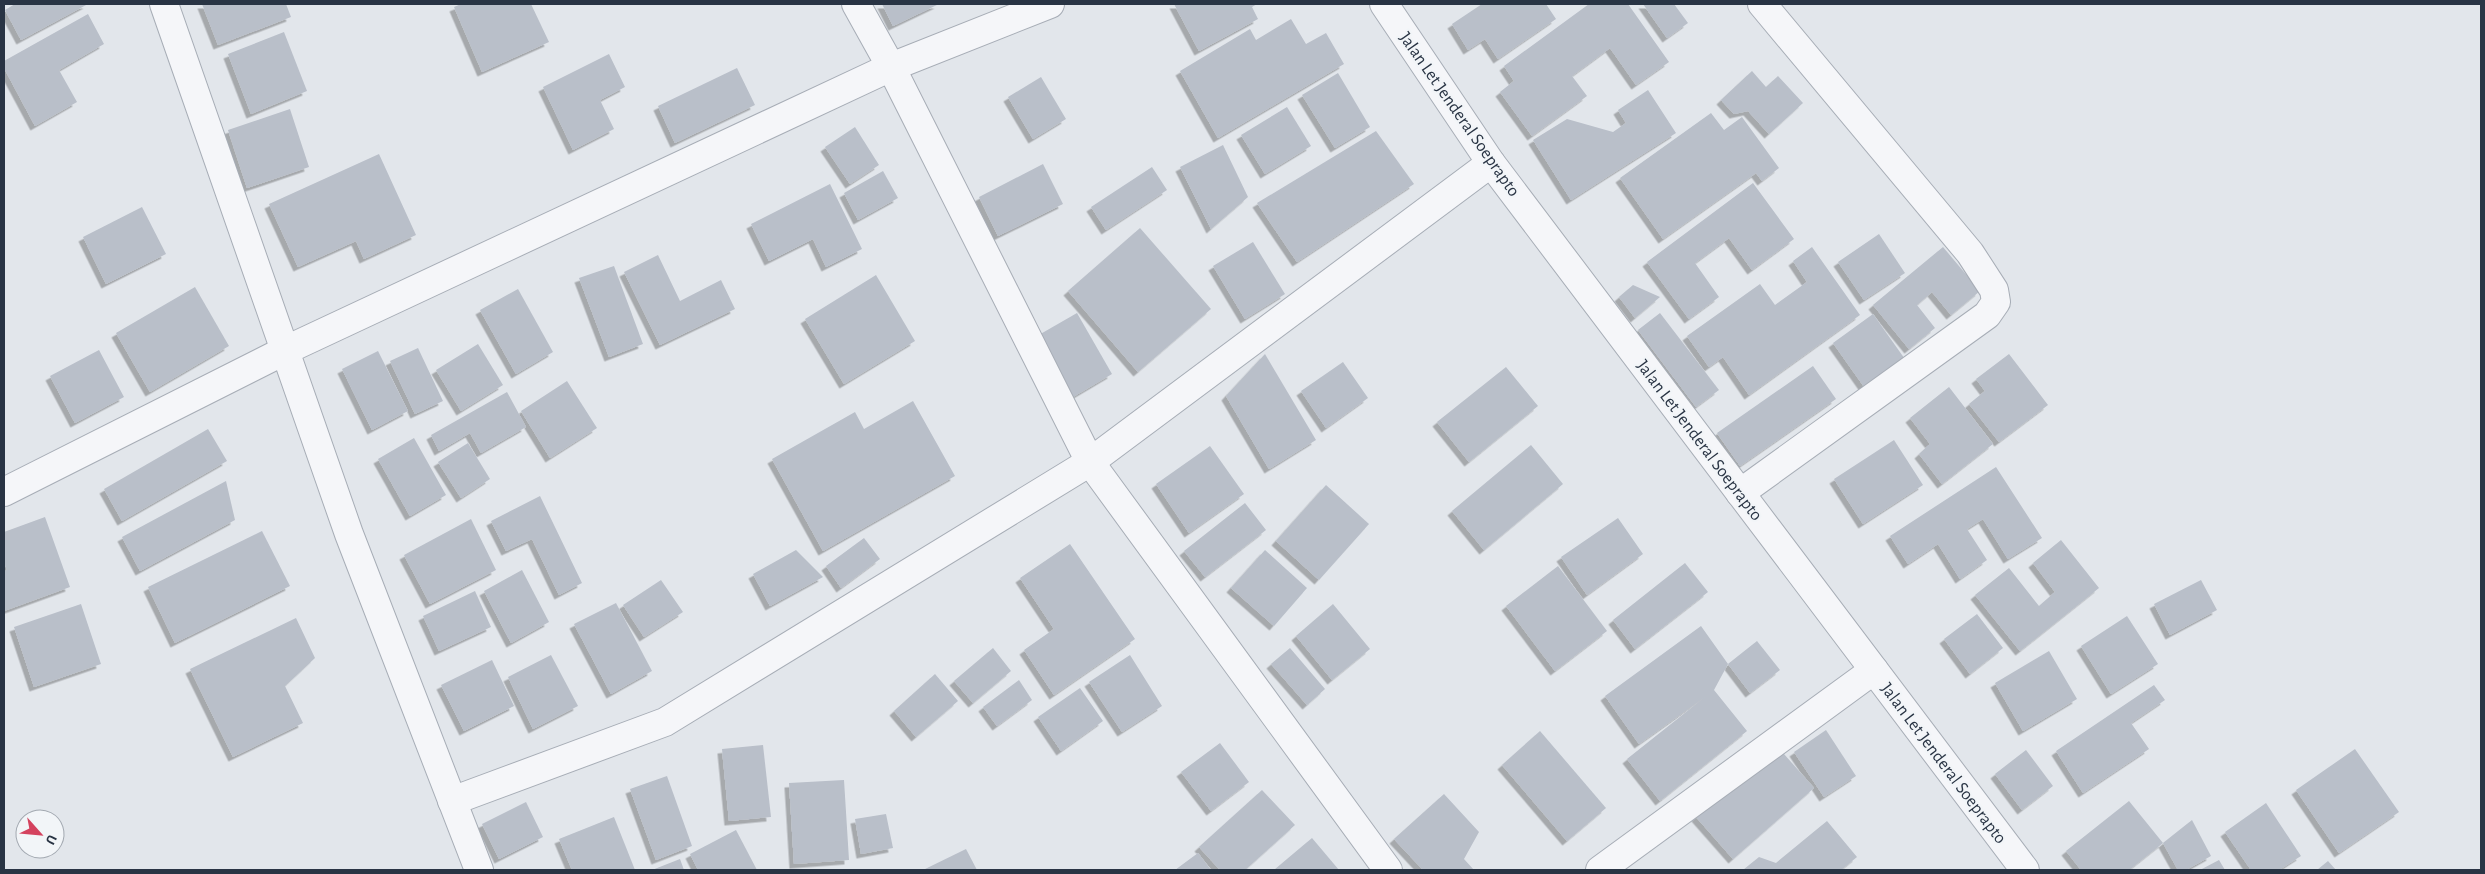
<svg xmlns="http://www.w3.org/2000/svg" width="2485" height="874" font-family="'Alegreya Sans',sans-serif">
	<style>
		.building { fill: #b9bfc9; filter: url(#shadow) }
		.lines { fill: none; stroke-linecap: round; stroke-linejoin: round }
		.minor-casing { stroke: #a7adb6; stroke-width: 30 }
		.minor { stroke: #f5f6f9; stroke-width: 28 }
		.labels { text-anchor: middle; stroke-width: 4.5; stroke-linejoin: round; paint-order: stroke }
		.street-label { font-size: 18px; fill: #293444; stroke: #f2f5f8 }
	</style>
	<defs>
		<filter id="shadow"><feDropShadow dx="-4.5" dy="4.5" stdDeviation="0" flood-color="#0004"/></filter>
	</defs>
	<rect width="100%" height="100%" fill="#e2e6eb"/>
	<!-- building -->
	<g class="building">
		<path d="M 15,4 L 88,4 L 21,40 L 5,10 Z"/>
		<path d="M 202,4 L 286,4 L 291,17 L 218,45 Z"/>
		<path d="M 461,4 L 531,4 L 549,42 L 482,72 L 454,7 Z"/>
		<path d="M 882,4 L 939,4 L 893,26 Z"/>
		<path d="M 1174,4 L 1257,4 L 1252,7 L 1258,19 L 1199,51 Z"/>
		<path d="M 1482,4 L 1546,4 L 1556,19 L 1498,59 L 1485,39 L 1468,50 L 1452,24 Z"/>
		<path d="M 1589,4 L 1628,4 L 1669,62 L 1636,85 L 1610,48 L 1572,76 L 1587,96 L 1532,136 L 1500,92 L 1514,81 L 1504,66 Z"/>
		<path d="M 1643,4 L 1674,4 L 1688,23 L 1667,38 Z"/>
		<path d="M 88,14 L 104,44 L 59,70 L 77,102 L 35,126 L 4,68 L 4,61 Z"/>
		<path d="M 1291,19 L 1306,44 L 1326,33 L 1344,64 L 1218,138 L 1180,71 L 1250,29 L 1256,40 Z"/>
		<path d="M 284,32 L 307,91 L 251,114 L 228,54 Z"/>
		<path d="M 609,54 L 625,87 L 600,100 L 614,129 L 573,150 L 543,87 Z"/>
		<path d="M 737,68 L 755,105 L 675,143 L 658,106 Z"/>
		<path d="M 1752,71 L 1766,87 L 1778,76 L 1803,103 L 1769,134 L 1748,111 L 1734,114 L 1721,100 Z"/>
		<path d="M 1338,73 L 1370,127 L 1335,148 L 1302,95 Z"/>
		<path d="M 1041,77 L 1066,119 L 1033,139 L 1008,97 Z"/>
		<path d="M 1648,90 L 1676,133 L 1571,200 L 1533,140 L 1567,119 L 1613,132 L 1626,123 L 1618,110 Z"/>
		<path d="M 1287,107 L 1311,146 L 1265,174 L 1241,135 Z"/>
		<path d="M 290,109 L 309,167 L 247,188 L 228,130 Z"/>
		<path d="M 1711,113 L 1724,130 L 1742,117 L 1779,168 L 1762,181 L 1756,173 L 1663,239 L 1620,178 Z"/>
		<path d="M 855,127 L 879,165 L 850,184 L 825,147 Z"/>
		<path d="M 1376,131 L 1414,184 L 1297,262 L 1257,203 Z"/>
		<path d="M 1223,145 L 1248,197 L 1211,229 L 1180,167 Z"/>
		<path d="M 379,154 L 416,235 L 364,259 L 356,241 L 298,267 L 269,204 Z"/>
		<path d="M 1043,164 L 1063,204 L 998,236 L 979,197 Z"/>
		<path d="M 1152,167 L 1167,190 L 1106,230 L 1091,207 Z"/>
		<path d="M 883,171 L 898,198 L 858,220 L 844,193 Z"/>
		<path d="M 1753,183 L 1794,239 L 1752,270 L 1729,238 L 1695,263 L 1719,297 L 1689,319 L 1647,262 Z"/>
		<path d="M 830,184 L 862,249 L 826,267 L 813,239 L 769,261 L 751,224 Z"/>
		<path d="M 142,207 L 166,254 L 106,284 L 83,237 Z"/>
		<path d="M 1140,228 L 1211,309 L 1138,372 L 1068,291 Z"/>
		<path d="M 1879,234 L 1905,273 L 1864,300 L 1838,262 Z"/>
		<path d="M 1253,242 L 1285,294 L 1245,319 L 1213,266 Z"/>
		<path d="M 1812,247 L 1860,315 L 1749,395 L 1723,357 L 1709,367 L 1687,336 L 1760,284 L 1775,305 L 1807,282 L 1793,261 Z"/>
		<path d="M 1943,247 L 1980,291 L 1951,315 L 1932,292 L 1917,305 L 1935,328 L 1909,349 L 1873,305 Z"/>
		<path d="M 658,255 L 680,301 L 721,280 L 735,309 L 660,345 L 624,272 Z"/>
		<path d="M 614,266 L 643,344 L 609,357 L 579,278 Z"/>
		<path d="M 876,275 L 915,341 L 844,384 L 805,319 Z"/>
		<path d="M 1633,285 L 1660,297 L 1635,318 L 1619,297 Z"/>
		<path d="M 195,287 L 229,346 L 150,392 L 116,333 Z"/>
		<path d="M 518,289 L 553,352 L 516,374 L 480,310 Z"/>
		<path d="M 1077,313 L 1112,374 L 1073,397 L 1037,336 Z"/>
		<path d="M 1660,313 L 1719,390 L 1696,407 L 1638,330 Z"/>
		<path d="M 1873,314 L 1907,362 L 1867,391 L 1833,343 Z"/>
		<path d="M 478,344 L 503,385 L 461,411 L 436,370 Z"/>
		<path d="M 418,348 L 443,401 L 415,414 L 390,361 Z"/>
		<path d="M 99,350 L 124,397 L 75,423 L 50,376 Z"/>
		<path d="M 378,351 L 408,411 L 372,430 L 342,369 Z"/>
		<path d="M 1265,354 L 1316,440 L 1269,469 L 1226,396 Z"/>
		<path d="M 2009,354 L 2048,405 L 1999,442 L 1969,404 L 1985,391 L 1976,379 Z"/>
		<path d="M 1343,362 L 1368,398 L 1326,428 L 1301,391 Z"/>
		<path d="M 1813,366 L 1836,399 L 1740,466 L 1717,433 Z"/>
		<path d="M 1506,367 L 1538,406 L 1469,462 L 1437,422 Z"/>
		<path d="M 567,381 L 597,428 L 550,458 L 521,411 Z"/>
		<path d="M 1949,387 L 1993,444 L 1942,484 L 1919,454 L 1930,444 L 1910,418 Z"/>
		<path d="M 507,392 L 526,427 L 481,453 L 470,433 L 439,451 L 431,435 Z"/>
		<path d="M 913,401 L 955,476 L 823,551 L 772,459 L 855,412 L 864,429 Z"/>
		<path d="M 208,429 L 227,461 L 122,521 L 104,489 Z"/>
		<path d="M 414,438 L 446,495 L 410,516 L 378,459 Z"/>
		<path d="M 1894,440 L 1923,485 L 1863,524 L 1834,479 Z"/>
		<path d="M 468,443 L 490,479 L 461,498 L 438,462 Z"/>
		<path d="M 1531,445 L 1563,484 L 1484,550 L 1452,511 Z"/>
		<path d="M 1210,446 L 1244,494 L 1189,533 L 1156,484 Z"/>
		<path d="M 1996,467 L 2042,538 L 2008,559 L 1983,519 L 1967,529 L 1987,560 L 1960,579 L 1938,544 L 1908,564 L 1890,536 Z"/>
		<path d="M 226,481 L 235,520 L 140,571 L 122,537 Z"/>
		<path d="M 1326,485 L 1369,524 L 1319,580 L 1276,541 Z"/>
		<path d="M 540,496 L 582,583 L 559,595 L 532,539 L 506,551 L 491,521 Z"/>
		<path d="M 1245,503 L 1266,530 L 1205,577 L 1184,551 Z"/>
		<path d="M 45,517 L 70,587 L 4,611 L 4,572 L 7,570 L 4,562 L 4,532 Z"/>
		<path d="M 1618,518 L 1643,554 L 1587,595 L 1561,557 Z"/>
		<path d="M 471,519 L 496,570 L 430,604 L 404,555 Z"/>
		<path d="M 262,531 L 290,586 L 175,643 L 148,587 Z"/>
		<path d="M 864,538 L 880,559 L 841,588 L 826,566 Z"/>
		<path d="M 2061,540 L 2099,588 L 2020,651 L 1975,595 L 2009,568 L 2039,606 L 2055,592 L 2033,563 Z"/>
		<path d="M 1070,544 L 1135,639 L 1054,695 L 1024,650 L 1054,629 L 1020,578 Z"/>
		<path d="M 796,550 L 823,577 L 770,606 L 753,574 Z"/>
		<path d="M 1265,550 L 1307,588 L 1274,626 L 1231,588 Z"/>
		<path d="M 1685,563 L 1708,592 L 1635,649 L 1613,620 Z"/>
		<path d="M 1558,566 L 1607,631 L 1555,671 L 1506,606 Z"/>
		<path d="M 522,570 L 549,622 L 511,643 L 484,591 Z"/>
		<path d="M 661,580 L 683,612 L 644,637 L 623,605 Z"/>
		<path d="M 2201,580 L 2217,610 L 2170,635 L 2154,604 Z"/>
		<path d="M 475,591 L 491,627 L 439,651 L 423,616 Z"/>
		<path d="M 616,603 L 652,671 L 611,694 L 574,624 Z"/>
		<path d="M 81,604 L 101,664 L 34,687 L 14,627 Z"/>
		<path d="M 1333,604 L 1370,649 L 1332,680 L 1296,636 Z"/>
		<path d="M 1977,614 L 2003,648 L 1970,674 L 1944,639 Z"/>
		<path d="M 2127,616 L 2158,664 L 2111,694 L 2081,646 Z"/>
		<path d="M 296,618 L 315,658 L 285,686 L 303,723 L 233,757 L 190,669 Z"/>
		<path d="M 1701,626 L 1728,664 L 1714,690 L 1747,731 L 1660,801 L 1627,759 L 1705,697 L 1639,744 L 1605,696 Z"/>
		<path d="M 1757,641 L 1780,670 L 1750,693 L 1728,664 Z"/>
		<path d="M 993,648 L 1011,671 L 973,703 L 954,681 Z"/>
		<path d="M 1290,648 L 1325,689 L 1307,705 L 1271,664 Z"/>
		<path d="M 2049,651 L 2077,699 L 2023,731 L 1995,683 Z"/>
		<path d="M 551,655 L 578,706 L 533,729 L 508,677 Z"/>
		<path d="M 1130,655 L 1162,706 L 1122,732 L 1089,682 Z"/>
		<path d="M 492,660 L 514,706 L 464,731 L 441,685 Z"/>
		<path d="M 935,674 L 958,701 L 916,737 L 894,711 Z"/>
		<path d="M 1019,680 L 1032,700 L 997,726 L 983,707 Z"/>
		<path d="M 2154,685 L 2165,700 L 2131,723 L 2149,749 L 2083,793 L 2056,751 Z"/>
		<path d="M 1080,688 L 1103,721 L 1061,751 L 1038,717 Z"/>
		<path d="M 1826,730 L 1856,776 L 1824,797 L 1794,752 Z"/>
		<path d="M 1540,731 L 1606,808 L 1567,841 L 1502,765 Z"/>
		<path d="M 1220,743 L 1249,782 L 1211,811 L 1181,772 Z"/>
		<path d="M 763,745 L 771,817 L 729,821 L 722,749 Z"/>
		<path d="M 1777,746 L 1814,788 L 1733,859 L 1696,817 Z"/>
		<path d="M 2355,749 L 2399,812 L 2339,853 L 2296,790 Z"/>
		<path d="M 2026,750 L 2053,786 L 2022,810 L 1995,774 Z"/>
		<path d="M 667,776 L 692,846 L 656,860 L 630,789 Z"/>
		<path d="M 844,780 L 849,860 L 794,864 L 789,783 Z"/>
		<path d="M 1262,790 L 1295,825 L 1245,870 L 1220,870 L 1199,847 Z"/>
		<path d="M 1444,794 L 1479,832 L 1464,859 L 1474,870 L 1423,870 L 1394,839 Z"/>
		<path d="M 2129,801 L 2163,843 L 2129,870 L 2081,870 L 2066,851 Z"/>
		<path d="M 526,802 L 543,837 L 499,859 L 482,824 Z"/>
		<path d="M 2266,803 L 2301,856 L 2279,870 L 2251,870 L 2225,832 Z"/>
		<path d="M 886,814 L 893,848 L 861,854 L 855,819 Z"/>
		<path d="M 614,817 L 635,870 L 572,870 L 559,839 Z"/>
		<path d="M 2192,820 L 2211,856 L 2186,870 L 2178,870 L 2163,843 Z"/>
		<path d="M 1827,821 L 1857,857 L 1841,870 L 1743,870 L 1759,857 L 1776,863 Z"/>
		<path d="M 736,830 L 757,870 L 698,870 L 690,854 Z"/>
		<path d="M 1312,838 L 1339,870 L 1274,870 Z"/>
		<path d="M 966,849 L 977,870 L 923,870 Z"/>
		<path d="M 1198,853 L 1211,870 L 1175,870 Z"/>
		<path d="M 680,859 L 684,870 L 652,870 Z"/>
		<path d="M 2219,860 L 2225,870 L 2200,870 Z"/>
		<path d="M 2328,861 L 2336,870 L 2317,870 Z"/>
	</g>
	<g class="lines">
		<defs>
			<g id="minor">
				<path d="M 164,4 L 349,534 L 479,870"/>
				<path d="M 856,4 L 891,67 L 1090,462 L 1388,870"/>
				<path d="M 1384,4 L 1491,163 L 2025,870"/>
				<path d="M 4,492 L 284,351 L 891,67 L 1050,4"/>
				<path d="M 1740,493 L 1987,315 L 1996,302 L 1994,290 L 1970,253 L 1762,4"/>
				<path d="M 452,801 L 665,722 L 1090,462 L 1491,163"/>
				<path d="M 1600,870 L 1874,670"/>
			</g>
		</defs>
		<!-- minor casing -->
		<use href="#minor" class="minor-casing"/>
		<!-- minor -->
		<use href="#minor" class="minor"/>
	</g>
	<g class="labels">
		<!-- street labels -->
		<g class="street-label">
			<text transform="translate(1460 114) rotate(55)" y="6">Jalan Let Jenderal Soeprapto</text>
			<text transform="translate(1700 440) rotate(53)" y="6">Jalan Let Jenderal Soeprapto</text>
			<text transform="translate(1944 763) rotate(53)" y="6">Jalan Let Jenderal Soeprapto</text>
		</g>
	</g>
	<!-- border -->
	<rect width="2485" height="874" fill="none" stroke="#293444" stroke-width="10"/>
	<!-- north arrow -->
	<g transform="translate(40 834) rotate(117)"><circle r="24" fill="#f2f5f8" stroke="#a2a8b0"/>
	<path d="M0-4L9 19L0 12L-9 19Z" fill="#d4425e"/>
	<text y="-8" font-size="14" font-weight="bold" text-anchor="middle" fill="#293444">U</text>
	</g>
</svg>
